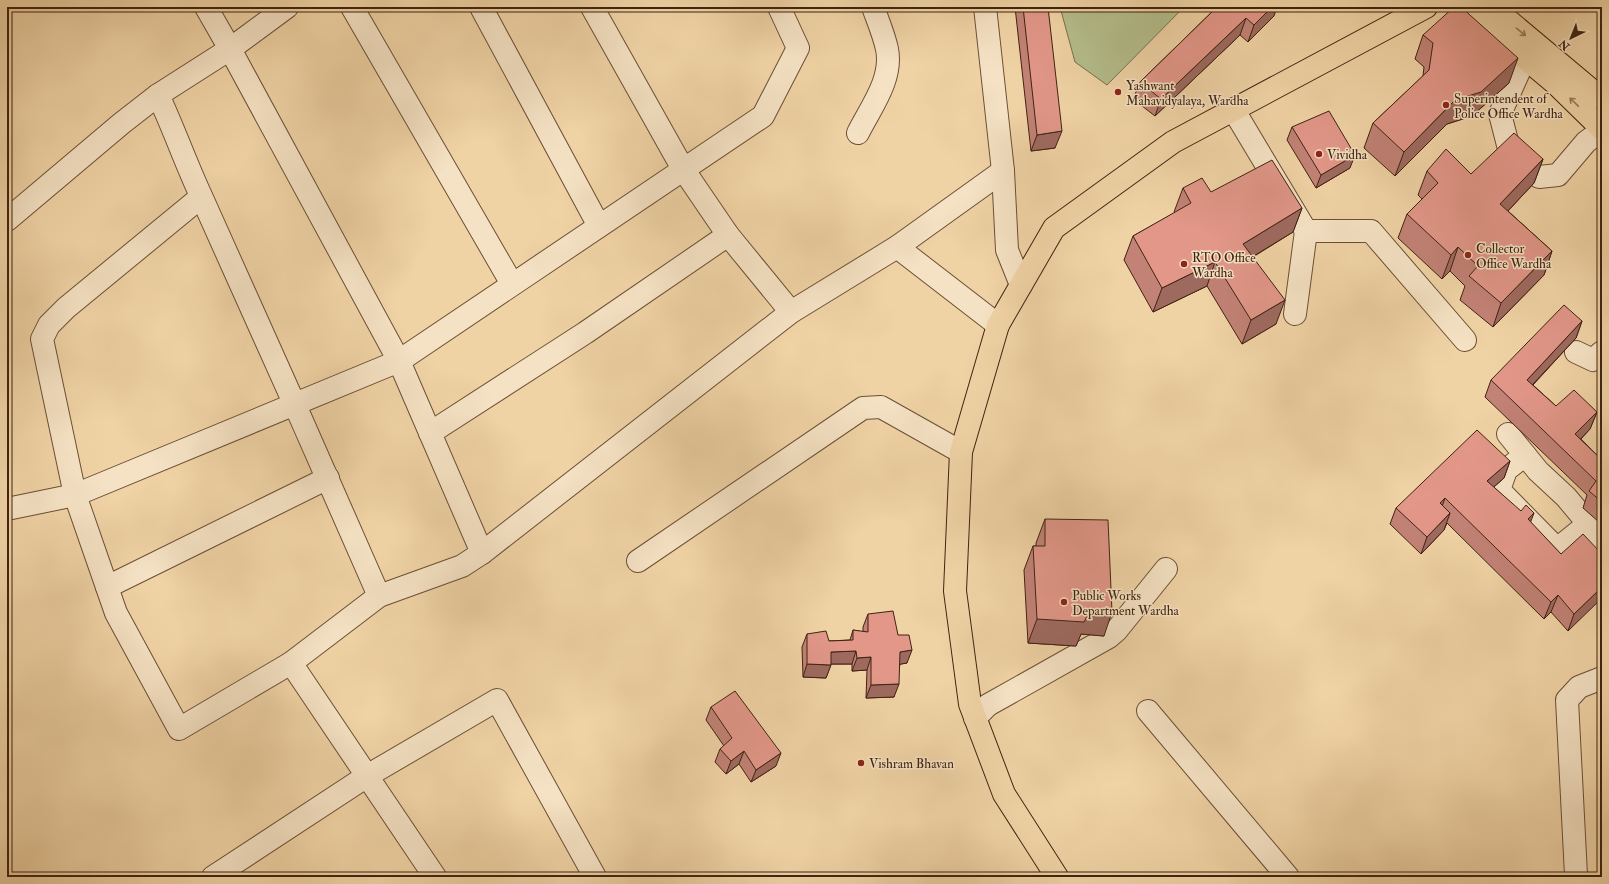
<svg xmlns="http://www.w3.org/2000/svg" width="1609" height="884" font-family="'IM FELL Double Pica',serif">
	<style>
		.green { fill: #b4be8b; stroke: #7a704e }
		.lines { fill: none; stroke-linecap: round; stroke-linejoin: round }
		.minor-casing { stroke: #6b4f36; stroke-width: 24 }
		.major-casing { stroke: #3f2311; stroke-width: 24 }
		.minor { stroke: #f5e2c4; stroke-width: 22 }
		.major { stroke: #f0d3a5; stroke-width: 22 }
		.wall { fill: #c28276; stroke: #3f2311 }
		.shaded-wall { fill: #9e6a60; stroke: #3f2311 }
		.building { fill: #e29789; stroke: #3f2311 }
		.oneway { stroke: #987b5b }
		.poi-dot { fill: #8f2418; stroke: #f5e2c4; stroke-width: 1.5 }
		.labels { text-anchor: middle; stroke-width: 3; stroke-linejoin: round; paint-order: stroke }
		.poi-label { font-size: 13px; fill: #3f2311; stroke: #f5e2c4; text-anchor: start }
	</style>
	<rect width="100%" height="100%" fill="#f0d3a5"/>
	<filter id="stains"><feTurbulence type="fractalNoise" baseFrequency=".005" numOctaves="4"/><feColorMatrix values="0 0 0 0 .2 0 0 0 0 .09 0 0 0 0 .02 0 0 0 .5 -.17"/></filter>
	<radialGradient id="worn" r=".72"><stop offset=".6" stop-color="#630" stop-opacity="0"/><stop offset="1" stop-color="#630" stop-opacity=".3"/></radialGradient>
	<!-- green -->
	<path class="green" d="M 1060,7 L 1184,7 L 1107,85 L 1075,62 Z"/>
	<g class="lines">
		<defs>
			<g id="minor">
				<path d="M 352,7 L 512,284"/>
				<path d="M 481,7 L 599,226"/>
				<path d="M 592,7 L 683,169 L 728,235 L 791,312"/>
				<path d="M 985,7 L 1003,171 L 1007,250 L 1021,285"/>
				<path d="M 158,95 C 174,129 186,164 202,198 C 262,330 321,463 379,596"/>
				<path d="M 1233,109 L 1306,231 L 1295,314"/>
				<path d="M 858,133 C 871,107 893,79 887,49 C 884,35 878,21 873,7"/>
				<path d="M 1508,145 L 1500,114 L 1525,58"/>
				<path d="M 1539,177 L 1558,175 L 1586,142 L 1602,130"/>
				<path d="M 201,197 L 66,308 L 49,325 L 42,339 L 75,495 L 116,613 L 179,729 L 291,663 L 379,596 L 462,566 L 482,553 L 791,312 L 897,247 L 998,325"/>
				<path d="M 7,220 L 122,123 L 158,95 L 230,49 L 206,7"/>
				<path d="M 1306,231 L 1371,231 L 1465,340"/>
				<path d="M 897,247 L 1003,171"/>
				<path d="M 1576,352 L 1593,360 L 1602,352"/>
				<path d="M 430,433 L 585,333 L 728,235"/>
				<path d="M 1508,434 L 1538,471 L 1566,497 L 1602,540"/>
				<path d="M 1525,455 L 1506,470 L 1499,490 L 1557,549 L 1588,524"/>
				<path d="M 7,509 L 75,495 L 399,361 L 230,49 L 287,7"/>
				<path d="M 482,553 L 399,361 L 763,116 L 798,48 L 779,7"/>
				<path d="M 638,561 L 863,408 L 881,407 L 961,452"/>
				<path d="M 107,587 L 328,478"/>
				<path d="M 291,663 L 435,877"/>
				<path d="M 1148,711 L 1288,877"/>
				<path d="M 975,718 L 988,705 L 1109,637 L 1116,631 L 1166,569"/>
				<path d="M 1576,875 L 1567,700 L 1579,687 L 1602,678"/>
				<path d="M 213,877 L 367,776 L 497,700 L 595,877"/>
			</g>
			<g id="major">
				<path d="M 1458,7 L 1525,58 L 1555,83 L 1602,129"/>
				<path d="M 1492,7 L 1602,99"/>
				<path d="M 1057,877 L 1004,794 L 970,704 L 955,591 L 961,452 L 998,325 L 1054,228 L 1173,142 L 1426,7"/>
			</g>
		</defs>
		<!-- minor casing -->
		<use href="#minor" class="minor-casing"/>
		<!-- major casing -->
		<use href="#major" class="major-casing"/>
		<!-- minor -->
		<use href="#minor" class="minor"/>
		<!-- major -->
		<use href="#major" class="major"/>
	</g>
	<!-- wall -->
	<g class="wall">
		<path d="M 1015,7 L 1048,7 L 1055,148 L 1031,151 Z"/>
		<path d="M 1217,7 L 1274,16 L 1248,42 L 1240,35 L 1155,116 L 1133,99 L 1140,82 Z"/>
		<path d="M 1423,35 L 1509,83 L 1472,116 L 1447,124 L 1395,176 L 1364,148 L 1373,123 L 1423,76 L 1424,67 L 1415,59 Z"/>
		<path d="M 1292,127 L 1350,168 L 1316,188 L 1287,140 Z"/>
		<path d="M 1543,159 L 1534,183 L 1508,211 L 1552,251 L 1544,275 L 1493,327 L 1460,300 L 1465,286 L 1450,271 L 1442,279 L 1398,238 L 1407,214 L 1422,199 L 1418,195 L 1427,171 L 1471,174 Z"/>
		<path d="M 1183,188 L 1302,208 L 1293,232 L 1253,257 L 1276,324 L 1242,344 L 1207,286 L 1153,312 L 1124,260 L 1133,236 L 1175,213 L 1174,212 Z"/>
		<path d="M 1582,321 L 1576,338 L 1533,385 L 1556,406 L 1597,412 L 1590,429 L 1581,439 L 1602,460 L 1602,521 L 1600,523 L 1583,508 L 1587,495 L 1485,397 L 1491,380 Z"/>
		<path d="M 1510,461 L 1504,478 L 1494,487 L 1530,522 L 1561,554 L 1602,554 L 1568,631 L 1551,612 L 1544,619 L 1447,523 L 1444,530 L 1421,554 L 1390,524 L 1396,508 Z"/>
		<path d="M 1045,519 L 1104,636 L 1081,634 L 1076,646 L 1028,643 L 1024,570 L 1033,546 L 1036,546 L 1036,543 Z"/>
		<path d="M 868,614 L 898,635 L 907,663 L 900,664 L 894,697 L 866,698 L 867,670 L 852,671 L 852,664 L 831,664 L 826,678 L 803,677 L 802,647 L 807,634 L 829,641 L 850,640 L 853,630 L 863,632 L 863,627 Z"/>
		<path d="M 711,707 L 776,766 L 751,782 L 739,764 L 726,774 L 715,762 L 720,749 L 724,746 L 706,720 Z"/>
	</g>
	<!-- shaded-wall -->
	<g class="shaded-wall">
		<path d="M 1272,7 L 1277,7 L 1274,16 L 1248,42 L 1254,25 Z"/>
		<path d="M 1246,18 L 1240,35 L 1155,116 L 1161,99 Z"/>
		<path d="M 1518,58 L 1509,83 L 1472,116 L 1447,124 L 1395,176 L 1404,152 L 1455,100 Z"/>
		<path d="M 1062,131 L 1055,148 L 1031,151 L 1037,135 Z"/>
		<path d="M 1355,155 L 1350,168 L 1316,188 L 1321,175 Z"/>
		<path d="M 1543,159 L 1534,183 L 1492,228 L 1500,204 Z"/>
		<path d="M 1302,208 L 1293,232 L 1234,268 L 1243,244 Z"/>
		<path d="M 1458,247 L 1450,271 L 1442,279 L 1451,255 Z"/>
		<path d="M 1552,251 L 1544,275 L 1493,327 L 1501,303 Z"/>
		<path d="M 1215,262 L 1207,286 L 1153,312 L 1162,288 Z"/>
		<path d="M 1285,300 L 1276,324 L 1242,344 L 1251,320 Z"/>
		<path d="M 1582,321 L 1576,338 L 1521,397 L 1527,380 Z"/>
		<path d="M 1597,412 L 1590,429 L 1569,451 L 1575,434 Z"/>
		<path d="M 1510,461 L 1504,478 L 1481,498 L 1487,481 Z"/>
		<path d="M 1445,498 L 1439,515 L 1440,503 Z"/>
		<path d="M 1450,513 L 1444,530 L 1421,554 L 1427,537 Z"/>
		<path d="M 1534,513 L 1528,529 L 1528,519 Z"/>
		<path d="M 1602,587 L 1602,598 L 1568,631 L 1574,614 Z"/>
		<path d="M 1558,595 L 1551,612 L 1544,619 L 1551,602 Z"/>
		<path d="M 1090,610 L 1112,612 L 1104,636 L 1081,634 L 1076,646 L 1028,643 L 1037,619 Z"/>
		<path d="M 912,650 L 907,663 L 896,665 L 900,652 Z"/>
		<path d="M 856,651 L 852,664 L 827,664 L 831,652 Z"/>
		<path d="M 871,657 L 867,670 L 852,671 L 857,658 Z"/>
		<path d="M 807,664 L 831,665 L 826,678 L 803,677 Z"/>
		<path d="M 899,684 L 894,697 L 866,698 L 871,685 Z"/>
		<path d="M 744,751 L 739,764 L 726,774 L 731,761 Z"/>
		<path d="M 781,753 L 776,766 L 751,782 L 756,770 Z"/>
	</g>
	<!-- building -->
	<g class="building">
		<path d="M 1023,7 L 1048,7 L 1062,131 L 1037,135 Z"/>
		<path d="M 1217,7 L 1272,7 L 1254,25 L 1246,18 L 1161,99 L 1140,82 Z"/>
		<path d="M 1454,7 L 1461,7 L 1518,58 L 1481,92 L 1455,100 L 1404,152 L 1373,123 L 1429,70 L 1433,43 L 1423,35 Z"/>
		<path d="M 1329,111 L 1355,155 L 1321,175 L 1292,127 Z"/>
		<path d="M 1514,133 L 1543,159 L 1500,204 L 1552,251 L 1501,303 L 1469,276 L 1478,266 L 1458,247 L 1451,255 L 1407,214 L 1438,183 L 1427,171 L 1446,149 L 1471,174 Z"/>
		<path d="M 1272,160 L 1302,208 L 1243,244 L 1285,300 L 1251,320 L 1215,262 L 1162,288 L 1133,236 L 1191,203 L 1183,188 L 1202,178 L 1211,192 Z"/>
		<path d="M 1564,305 L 1582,321 L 1527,380 L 1556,406 L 1574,390 L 1597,412 L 1575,434 L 1602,460 L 1602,502 L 1589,491 L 1596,481 L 1491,380 Z"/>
		<path d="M 1477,430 L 1510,461 L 1487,481 L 1521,511 L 1526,505 L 1534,513 L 1528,519 L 1561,554 L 1583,534 L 1602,554 L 1602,587 L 1574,614 L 1558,595 L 1551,602 L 1445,498 L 1440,503 L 1450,513 L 1427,537 L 1396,508 Z"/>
		<path d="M 1045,519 L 1108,520 L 1112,612 L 1090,610 L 1084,622 L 1037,619 L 1033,546 L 1045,546 Z"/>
		<path d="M 893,611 L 898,635 L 909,635 L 912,650 L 900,652 L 899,684 L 871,685 L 871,657 L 857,658 L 856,651 L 831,652 L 831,665 L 807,664 L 807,634 L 826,631 L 829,641 L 853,640 L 853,630 L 868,632 L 868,614 Z"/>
		<path d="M 735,691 L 781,753 L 756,770 L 744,751 L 731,761 L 720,749 L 732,738 L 711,707 Z"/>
	</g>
	<!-- one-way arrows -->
	<defs><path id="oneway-shaft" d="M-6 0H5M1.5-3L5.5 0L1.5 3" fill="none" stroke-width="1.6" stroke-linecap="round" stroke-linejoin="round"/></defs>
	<g class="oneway">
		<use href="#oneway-shaft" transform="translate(1521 32) rotate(40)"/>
		<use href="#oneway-shaft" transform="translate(1574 102) rotate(-136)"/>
	</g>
	<!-- markers -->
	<g class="poi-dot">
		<circle cx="1118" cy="92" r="4"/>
		<circle cx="1446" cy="105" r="4"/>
		<circle cx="1319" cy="154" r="4"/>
		<circle cx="1468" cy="255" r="4"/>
		<circle cx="1184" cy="264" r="4"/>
		<circle cx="1064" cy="602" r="4"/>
		<circle cx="861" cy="763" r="4"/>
	</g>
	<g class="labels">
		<!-- poi labels -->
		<g class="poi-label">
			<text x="1126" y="90">Yashwant<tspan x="1126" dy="15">Mahavidyalaya, Wardha</tspan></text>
			<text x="1454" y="103">Superintendent of<tspan x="1454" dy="15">Police Office Wardha</tspan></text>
			<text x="1327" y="159">Vividha</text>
			<text x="1476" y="253">Collector<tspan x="1476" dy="15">Office Wardha</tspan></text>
			<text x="1192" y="262">RTO Office<tspan x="1192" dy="15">Wardha</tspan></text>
			<text x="1072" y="600">Public Works<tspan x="1072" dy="15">Department Wardha</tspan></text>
			<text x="869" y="768">Vishram Bhavan</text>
		</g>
	</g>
	<!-- margin -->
	<rect width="1609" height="884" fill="none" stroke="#f0d3a5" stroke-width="24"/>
	<rect x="8" y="8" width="1593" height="868" fill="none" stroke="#3f2311" stroke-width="2"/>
	<rect x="12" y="12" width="1585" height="860" fill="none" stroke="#3f2311"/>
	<!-- north arrow -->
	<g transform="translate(1571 38) rotate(223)" stroke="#f5e2c4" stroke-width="3" paint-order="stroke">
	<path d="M0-3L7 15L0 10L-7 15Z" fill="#3f2311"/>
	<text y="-6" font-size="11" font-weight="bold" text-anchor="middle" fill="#3f2311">N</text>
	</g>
	<rect width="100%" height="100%" filter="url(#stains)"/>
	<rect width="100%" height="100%" fill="url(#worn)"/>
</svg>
